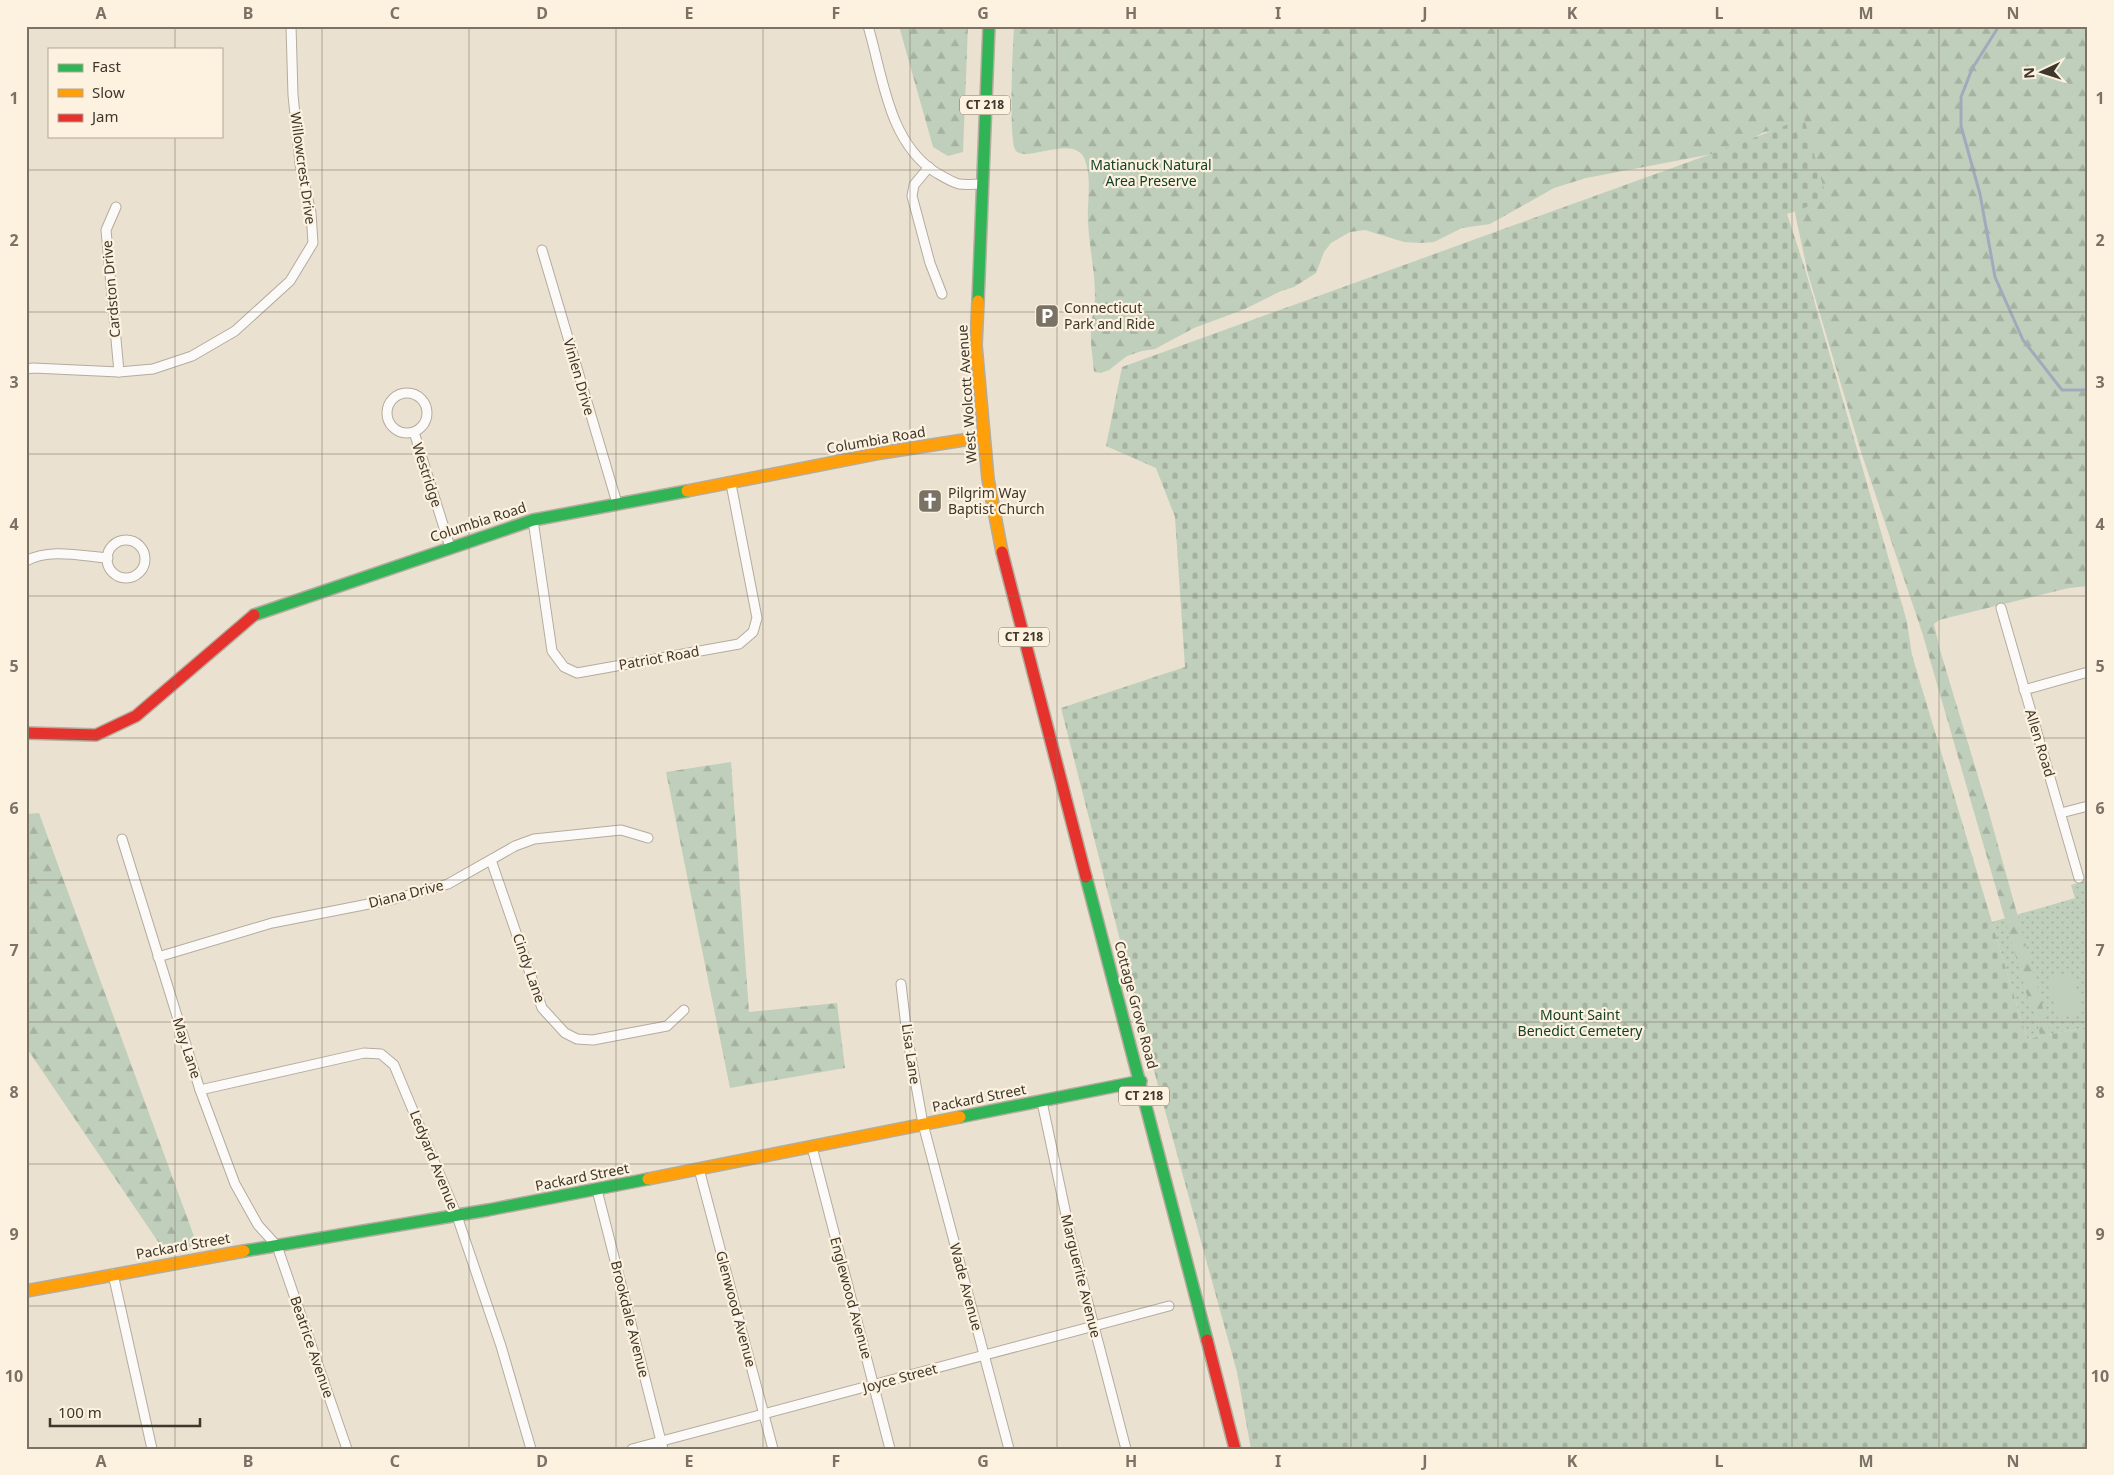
<svg xmlns="http://www.w3.org/2000/svg" width="2114" height="1475" font-family="'Noto Sans',sans-serif">
	<style>
		.grass { fill: url(#grass-dots) }
		.forest { fill: url(#forest-firs) }
		.cemetery { fill: url(#cemetery-stones) }
		.pitch { fill: #c0cfbb }
		.lines { fill: none; stroke-linecap: round; stroke-linejoin: round }
		.stream { stroke: #a1aabc; stroke-width: 3 }
		.street-casing { stroke: #b3ac9f; stroke-width: 11 }
		.fast-casing { stroke: #b3ac9f; stroke-width: 14 }
		.slow-casing { stroke: #b3ac9f; stroke-width: 14 }
		.jam-casing { stroke: #b3ac9f; stroke-width: 14 }
		.street { stroke: #fcfaf8; stroke-width: 9 }
		.fast { stroke: #30b455; stroke-width: 11 }
		.slow { stroke: #ff9f0a; stroke-width: 11 }
		.jam { stroke: #e5322d; stroke-width: 11 }
		.grid { fill: none; stroke: #7a7265; stroke-width: 1; stroke-opacity: 0.55 }
		.labels { text-anchor: middle; stroke-width: 4.5; stroke-linejoin: round; paint-order: stroke }
		.shield { fill: #fdf2e0; stroke: #776f61; stroke-width: 1 }
		.shield-label { font-size: 12px; font-weight: bold; fill: #3e372b }
		.park-label { font-size: 14px; fill: #124027; stroke: #fdf2e0 }
		.street-label { font-size: 14px; fill: #3e372b; stroke: #fdf2e0 }
		.poi-label { font-size: 14px; fill: #3e372b; stroke: #fdf2e0; text-anchor: start }
		.neatline { fill: none; stroke: #7a7265; stroke-width: 2 }
		.grid-label { font-size: 16px; text-anchor: middle; font-weight: bold; fill: #7a7265 }
	</style>
	<defs>
		<pattern id="grass-dots" width="8" height="8" patternUnits="userSpaceOnUse" patternTransform="scale(1.25)"><rect width="8" height="8" fill="#c0cfbb"/><path d="M2 2h.1M6 6h.1" fill="none" stroke="#a6b2a1" stroke-width="1.8" stroke-linecap="round"/></pattern>
		<pattern id="forest-firs" width="22" height="20" patternUnits="userSpaceOnUse" patternTransform="scale(1.25)"><rect width="22" height="20" fill="#c0cfbb"/><path d="M5 1l3.5 6h-7zM16 11l3.5 6h-7z" fill="#a6b2a1"/></pattern>
		<pattern id="cemetery-stones" width="16" height="16" patternUnits="userSpaceOnUse" patternTransform="scale(1.25)"><rect width="16" height="16" fill="#c0cfbb"/><path d="M2 7V4a2 2 0 0 1 4 0v3zM10 15v-3a2 2 0 0 1 4 0v3z" fill="#a6b2a1"/></pattern>
	</defs>
	<rect width="100%" height="100%" fill="#eae1d0"/>
	<!-- grass -->
	<path class="grass" d="M 2088,880 L 2088,1027 L 2027,1039 L 1992,922 L 2075,898 L 2071,885 Z"/>
	<!-- forest -->
	<g class="forest">
		<path d="M 899,26 L 968,26 L 963,152 L 948,156 L 933,147 Z"/>
		<path d="M 1014,26 L 2088,26 L 2088,586 L 2069,588 L 1939,620 L 1934,624 L 1940,650 L 1989,813 L 2042,1003 C 2043,1014 2049,1023 2049,1035 L 2042,1037 L 2040,1035 L 2037,1020 L 2028,999 L 1922,632 L 1862,455 L 1808,274 L 1788,180 L 1771,131 L 1764,132 L 1733,150 L 1586,178 L 1554,188 L 1490,224 L 1462,228 L 1434,242 L 1420,243 L 1404,242 L 1365,230 L 1350,232 L 1331,243 L 1324,252 L 1316,273 L 1294,287 L 1281,291 L 1245,309 L 1194,328 L 1155,349 L 1142,351 L 1127,356 L 1109,370 L 1101,373 L 1094,372 C 1093,358 1090,344 1091,330 C 1091,319 1095,308 1095,296 C 1095,271 1089,246 1088,221 C 1087,201 1092,179 1085,160 C 1075,133 1028,163 1016,151 C 1008,142 1013,44 1014,26 Z"/>
		<path d="M 731,762 L 749,1012 L 837,1003 L 845,1068 L 730,1088 L 666,772 Z"/>
		<path d="M 39,813 L 198,1247 L 163,1249 L 26,1047 L 26,814 Z"/>
	</g>
	<!-- cemetery -->
	<path class="cemetery" d="M 1804,118 L 1827,200 L 1787,214 L 1805,269 L 1907,622 L 1912,655 L 2027,1039 L 2088,1027 L 2088,1449 L 1251,1449 L 1237,1372 L 1142,1027 L 1061,708 L 1185,667 L 1175,517 L 1156,468 L 1106,446 L 1122,367 L 1733,146 Z"/>
	<!-- pitch -->
	<path class="pitch" d="M 2071,972 L 2083,1012 L 2058,1019 L 2047,979 Z"/>
	<g class="lines">
		<!-- stream -->
		<path class="stream" d="M 1999,26 L 1972,69 L 1961,97 L 1961,126 L 1980,194 L 1995,277 L 2023,340 L 2062,390 L 2088,390"/>
		<defs>
			<g id="street">
				<path d="M 868,26 C 883,76 888,141 935,172 C 942,176 951,182 959,184 C 966,185 975,184 982,184"/>
				<path d="M 929,167 L 914,185 L 912,196 L 930,263 L 942,294"/>
				<path d="M 116,207 L 106,230 L 119,372"/>
				<path d="M 542,250 L 617,503"/>
				<path d="M 26,369 L 33,368 L 119,372 L 153,369 L 192,356 L 235,331 L 290,281 L 313,243 L 311,213 L 300,164 L 293,95 L 291,26"/>
				<circle cx="407" cy="413" r="20"/>
				<path d="M 414,432 L 450,547"/>
				<path d="M 533,520 L 552,651 L 564,667 L 577,673 L 739,644 L 753,632 L 757,618 L 731,484"/>
				<circle cx="126" cy="559" r="19"/>
				<path d="M 26,561 C 49,548 82,556 108,558"/>
				<path d="M 2001,608 L 2079,878"/>
				<path d="M 2024,690 L 2088,672"/>
				<path d="M 2061,813 L 2088,806"/>
				<path d="M 122,839 L 200,1090 L 235,1184 L 258,1225 L 277,1246 L 347,1449"/>
				<path d="M 491,860 L 542,1008 L 565,1033 L 577,1039 L 593,1040 L 667,1026 L 684,1010"/>
				<path d="M 158,957 L 272,923 L 394,899 L 448,884 L 515,846 L 534,839 L 621,830 L 648,838"/>
				<path d="M 901,984 L 907,1035 L 923,1124 L 1009,1449"/>
				<path d="M 200,1090 L 364,1053 L 381,1054 L 394,1065 L 457,1216 L 501,1346 L 531,1449"/>
				<path d="M 1042,1102 L 1071,1238 L 1126,1449"/>
				<path d="M 812,1147 L 890,1449"/>
				<path d="M 699,1169 L 773,1449"/>
				<path d="M 597,1190 L 663,1449"/>
				<path d="M 113,1274 L 152,1449"/>
				<path d="M 632,1449 L 1169,1306"/>
			</g>
			<g id="fast">
				<path d="M 978,301 L 989,26"/>
				<path d="M 254,615 L 533,520 L 687,491"/>
				<path d="M 1086,877 L 1207,1340"/>
				<path d="M 960,1117 L 1141,1081"/>
				<path d="M 244,1251 L 488,1210 L 648,1179"/>
			</g>
			<g id="slow">
				<path d="M 978,301 L 976,345 L 988,479 L 1002,552"/>
				<path d="M 687,491 L 881,453 L 983,437"/>
				<path d="M 648,1179 L 960,1117"/>
				<path d="M 26,1291 L 244,1251"/>
			</g>
			<g id="jam">
				<path d="M 1002,552 L 1086,877"/>
				<path d="M 26,733 L 96,735 L 136,716 L 254,615"/>
				<path d="M 1207,1340 L 1235,1449"/>
			</g>
		</defs>
		<!-- street casing -->
		<use href="#street" class="street-casing"/>
		<!-- fast casing -->
		<use href="#fast" class="fast-casing"/>
		<!-- slow casing -->
		<use href="#slow" class="slow-casing"/>
		<!-- jam casing -->
		<use href="#jam" class="jam-casing"/>
		<!-- street -->
		<use href="#street" class="street"/>
		<!-- fast -->
		<use href="#fast" class="fast"/>
		<!-- slow -->
		<use href="#slow" class="slow"/>
		<!-- jam -->
		<use href="#jam" class="jam"/>
	</g>
	<!-- grid -->
	<path class="grid" d="M 175,26 L 175,49M 322,26 L 322,1449M 469,26 L 469,1449M 616,26 L 616,1449M 763,26 L 763,1449M 910,26 L 910,1449M 1057,26 L 1057,1449M 1204,26 L 1204,1449M 1351,26 L 1351,1449M 1498,26 L 1498,1449M 1645,26 L 1645,1449M 1792,26 L 1792,1449M 1939,26 L 1939,1449M 175,136 L 175,1449M 26,170 L 2088,170M 26,312 L 2088,312M 26,454 L 2088,454M 26,596 L 2088,596M 26,738 L 2088,738M 26,880 L 2088,880M 26,1022 L 2088,1022M 26,1164 L 2088,1164M 26,1306 L 2088,1306"/>
	<!-- icons -->
	<defs>
		<symbol id="parking-square" viewBox="-11 -11 22 22"><rect x="-9" y="-9" width="18" height="18" rx="4" fill="#7a7265" stroke="#fdf2e0"/><path d="M-3.5-5.5H1a3.5 3.5 0 0 1 0 7H-1V5.5H-3.5ZM-1-3.4V-.6H.8a1.4 1.4 0 0 0 0-2.8Z" fill="#fff"/></symbol>
		<symbol id="church-square" viewBox="-11 -11 22 22"><rect x="-9" y="-9" width="18" height="18" rx="4" fill="#7a7265" stroke="#fdf2e0"/><path d="M-1.2-6h2.4v3.5h3.3v2.4h-3.3V6h-2.4V-.1h-3.3v-2.4h3.3Z" fill="#fff"/></symbol>
	</defs>
	<g fill-rule="evenodd">
		<use href="#parking-square" x="1033" y="302" width="28" height="28"/>
		<use href="#church-square" x="916" y="487" width="28" height="28"/>
	</g>
	<g class="labels">
		<!-- shield labels -->
		<g class="shield">
			<rect x="960" y="95.5" width="50" height="19" rx="4"/>
			<rect x="999" y="627.5" width="50" height="19" rx="4"/>
			<rect x="1119" y="1086.5" width="50" height="19" rx="4"/>
		</g>
		<g class="shield-label">
			<text x="985" y="109">CT 218</text>
			<text x="1024" y="641">CT 218</text>
			<text x="1144" y="1100">CT 218</text>
		</g>
		<!-- park labels -->
		<g class="park-label">
			<text x="1151" y="170">Matianuck Natural<tspan x="1151" dy="16">Area Preserve</tspan></text>
			<text x="1580" y="1020">Mount Saint<tspan x="1580" dy="16">Benedict Cemetery</tspan></text>
		</g>
		<!-- street labels -->
		<g class="street-label">
			<text transform="translate(303 168) rotate(82)" y="5">Willowcrest Drive</text>
			<text transform="translate(111 289) rotate(-95)" y="5">Cardston Drive</text>
			<text transform="translate(579 377) rotate(74)" y="5">Vinlen Drive</text>
			<text transform="translate(967 394) rotate(-94)" y="5">West Wolcott Avenue</text>
			<text transform="translate(876 440) rotate(-10)" y="5">Columbia Road</text>
			<text transform="translate(427 475) rotate(72)" y="5">Westridge</text>
			<text transform="translate(478 522) rotate(-18)" y="5">Columbia Road</text>
			<text transform="translate(659 658) rotate(-10)" y="5">Patriot Road</text>
			<text transform="translate(2040 743) rotate(73)" y="5">Allen Road</text>
			<text transform="translate(406 894) rotate(-14)" y="5">Diana Drive</text>
			<text transform="translate(529 968) rotate(71)" y="5">Cindy Lane</text>
			<text transform="translate(1136 1005) rotate(75)" y="5">Cottage Grove Road</text>
			<text transform="translate(187 1048) rotate(72)" y="5">May Lane</text>
			<text transform="translate(911 1054) rotate(82)" y="5">Lisa Lane</text>
			<text transform="translate(979 1098) rotate(-11)" y="5">Packard Street</text>
			<text transform="translate(434 1160) rotate(68)" y="5">Ledyard Avenue</text>
			<text transform="translate(582 1177) rotate(-11)" y="5">Packard Street</text>
			<text transform="translate(183 1246) rotate(-10)" y="5">Packard Street</text>
			<text transform="translate(1081 1276) rotate(76)" y="5">Marguerite Avenue</text>
			<text transform="translate(966 1287) rotate(75)" y="5">Wade Avenue</text>
			<text transform="translate(851 1298) rotate(75)" y="5">Englewood Avenue</text>
			<text transform="translate(736 1309) rotate(75)" y="5">Glenwood Avenue</text>
			<text transform="translate(630 1319) rotate(76)" y="5">Brookdale Avenue</text>
			<text transform="translate(312 1347) rotate(71)" y="5">Beatrice Avenue</text>
			<text transform="translate(900 1378) rotate(-15)" y="5">Joyce Street</text>
		</g>
		<!-- poi labels -->
		<g class="poi-label">
			<text x="1064" y="313">Connecticut<tspan x="1064" dy="16">Park and Ride</tspan></text>
			<text x="948" y="498">Pilgrim Way<tspan x="948" dy="16">Baptist Church</tspan></text>
		</g>
	</g>
	<!-- border -->
	<rect width="2114" height="1475" fill="none" stroke="#fdf2e0" stroke-width="55"/>
	<!-- legend -->
	<rect x="48" y="48" width="175" height="90" fill="#fdf2e0" stroke="#b1a798"/>
	<rect x="58" y="64" width="25" height="8" fill="#30b455" stroke="#b1a798"/>
	<text x="92" y="72" font-size="15" fill="#3e372b">Fast</text>
	<rect x="58" y="89" width="25" height="8" fill="#ff9f0a" stroke="#b1a798"/>
	<text x="92" y="98" font-size="15" fill="#3e372b">Slow</text>
	<rect x="58" y="114" width="25" height="8" fill="#e5322d" stroke="#b1a798"/>
	<text x="92" y="122" font-size="15" fill="#3e372b">Jam</text>
	<!-- north arrow -->
	<g transform="translate(2042 72) rotate(266)" stroke="#fdf2e0" stroke-width="4" paint-order="stroke">
	<path d="M0-4L9 19L0 12L-9 19Z" fill="#3e372b"/>
	<text y="-8" font-size="14" font-weight="bold" text-anchor="middle" fill="#3e372b">N</text>
	</g>
	<!-- scale -->
	<path d="M50 1418v8h150v-8" fill="none" stroke="#3e372b" stroke-width="2.5"/>
	<text x="58" y="1418" font-size="15" fill="#3e372b" stroke="#fdf2e0" stroke-width="4" paint-order="stroke">100 m</text>
	<rect x="28" y="28" width="2058" height="1420" class="neatline"/>
	<g class="grid-label">
		<text x="101" y="19">A</text>
		<text x="248" y="19">B</text>
		<text x="395" y="19">C</text>
		<text x="542" y="19">D</text>
		<text x="689" y="19">E</text>
		<text x="836" y="19">F</text>
		<text x="983" y="19">G</text>
		<text x="1131" y="19">H</text>
		<text x="1278" y="19">I</text>
		<text x="1425" y="19">J</text>
		<text x="1572" y="19">K</text>
		<text x="1719" y="19">L</text>
		<text x="1866" y="19">M</text>
		<text x="2013" y="19">N</text>
		<text x="14" y="104">1</text>
		<text x="2100" y="104">1</text>
		<text x="14" y="246">2</text>
		<text x="2100" y="246">2</text>
		<text x="14" y="388">3</text>
		<text x="2100" y="388">3</text>
		<text x="14" y="530">4</text>
		<text x="2100" y="530">4</text>
		<text x="14" y="672">5</text>
		<text x="2100" y="672">5</text>
		<text x="14" y="814">6</text>
		<text x="2100" y="814">6</text>
		<text x="14" y="956">7</text>
		<text x="2100" y="956">7</text>
		<text x="14" y="1098">8</text>
		<text x="2100" y="1098">8</text>
		<text x="14" y="1240">9</text>
		<text x="2100" y="1240">9</text>
		<text x="14" y="1382">10</text>
		<text x="2100" y="1382">10</text>
		<text x="101" y="1467">A</text>
		<text x="248" y="1467">B</text>
		<text x="395" y="1467">C</text>
		<text x="542" y="1467">D</text>
		<text x="689" y="1467">E</text>
		<text x="836" y="1467">F</text>
		<text x="983" y="1467">G</text>
		<text x="1131" y="1467">H</text>
		<text x="1278" y="1467">I</text>
		<text x="1425" y="1467">J</text>
		<text x="1572" y="1467">K</text>
		<text x="1719" y="1467">L</text>
		<text x="1866" y="1467">M</text>
		<text x="2013" y="1467">N</text>
	</g>
</svg>
